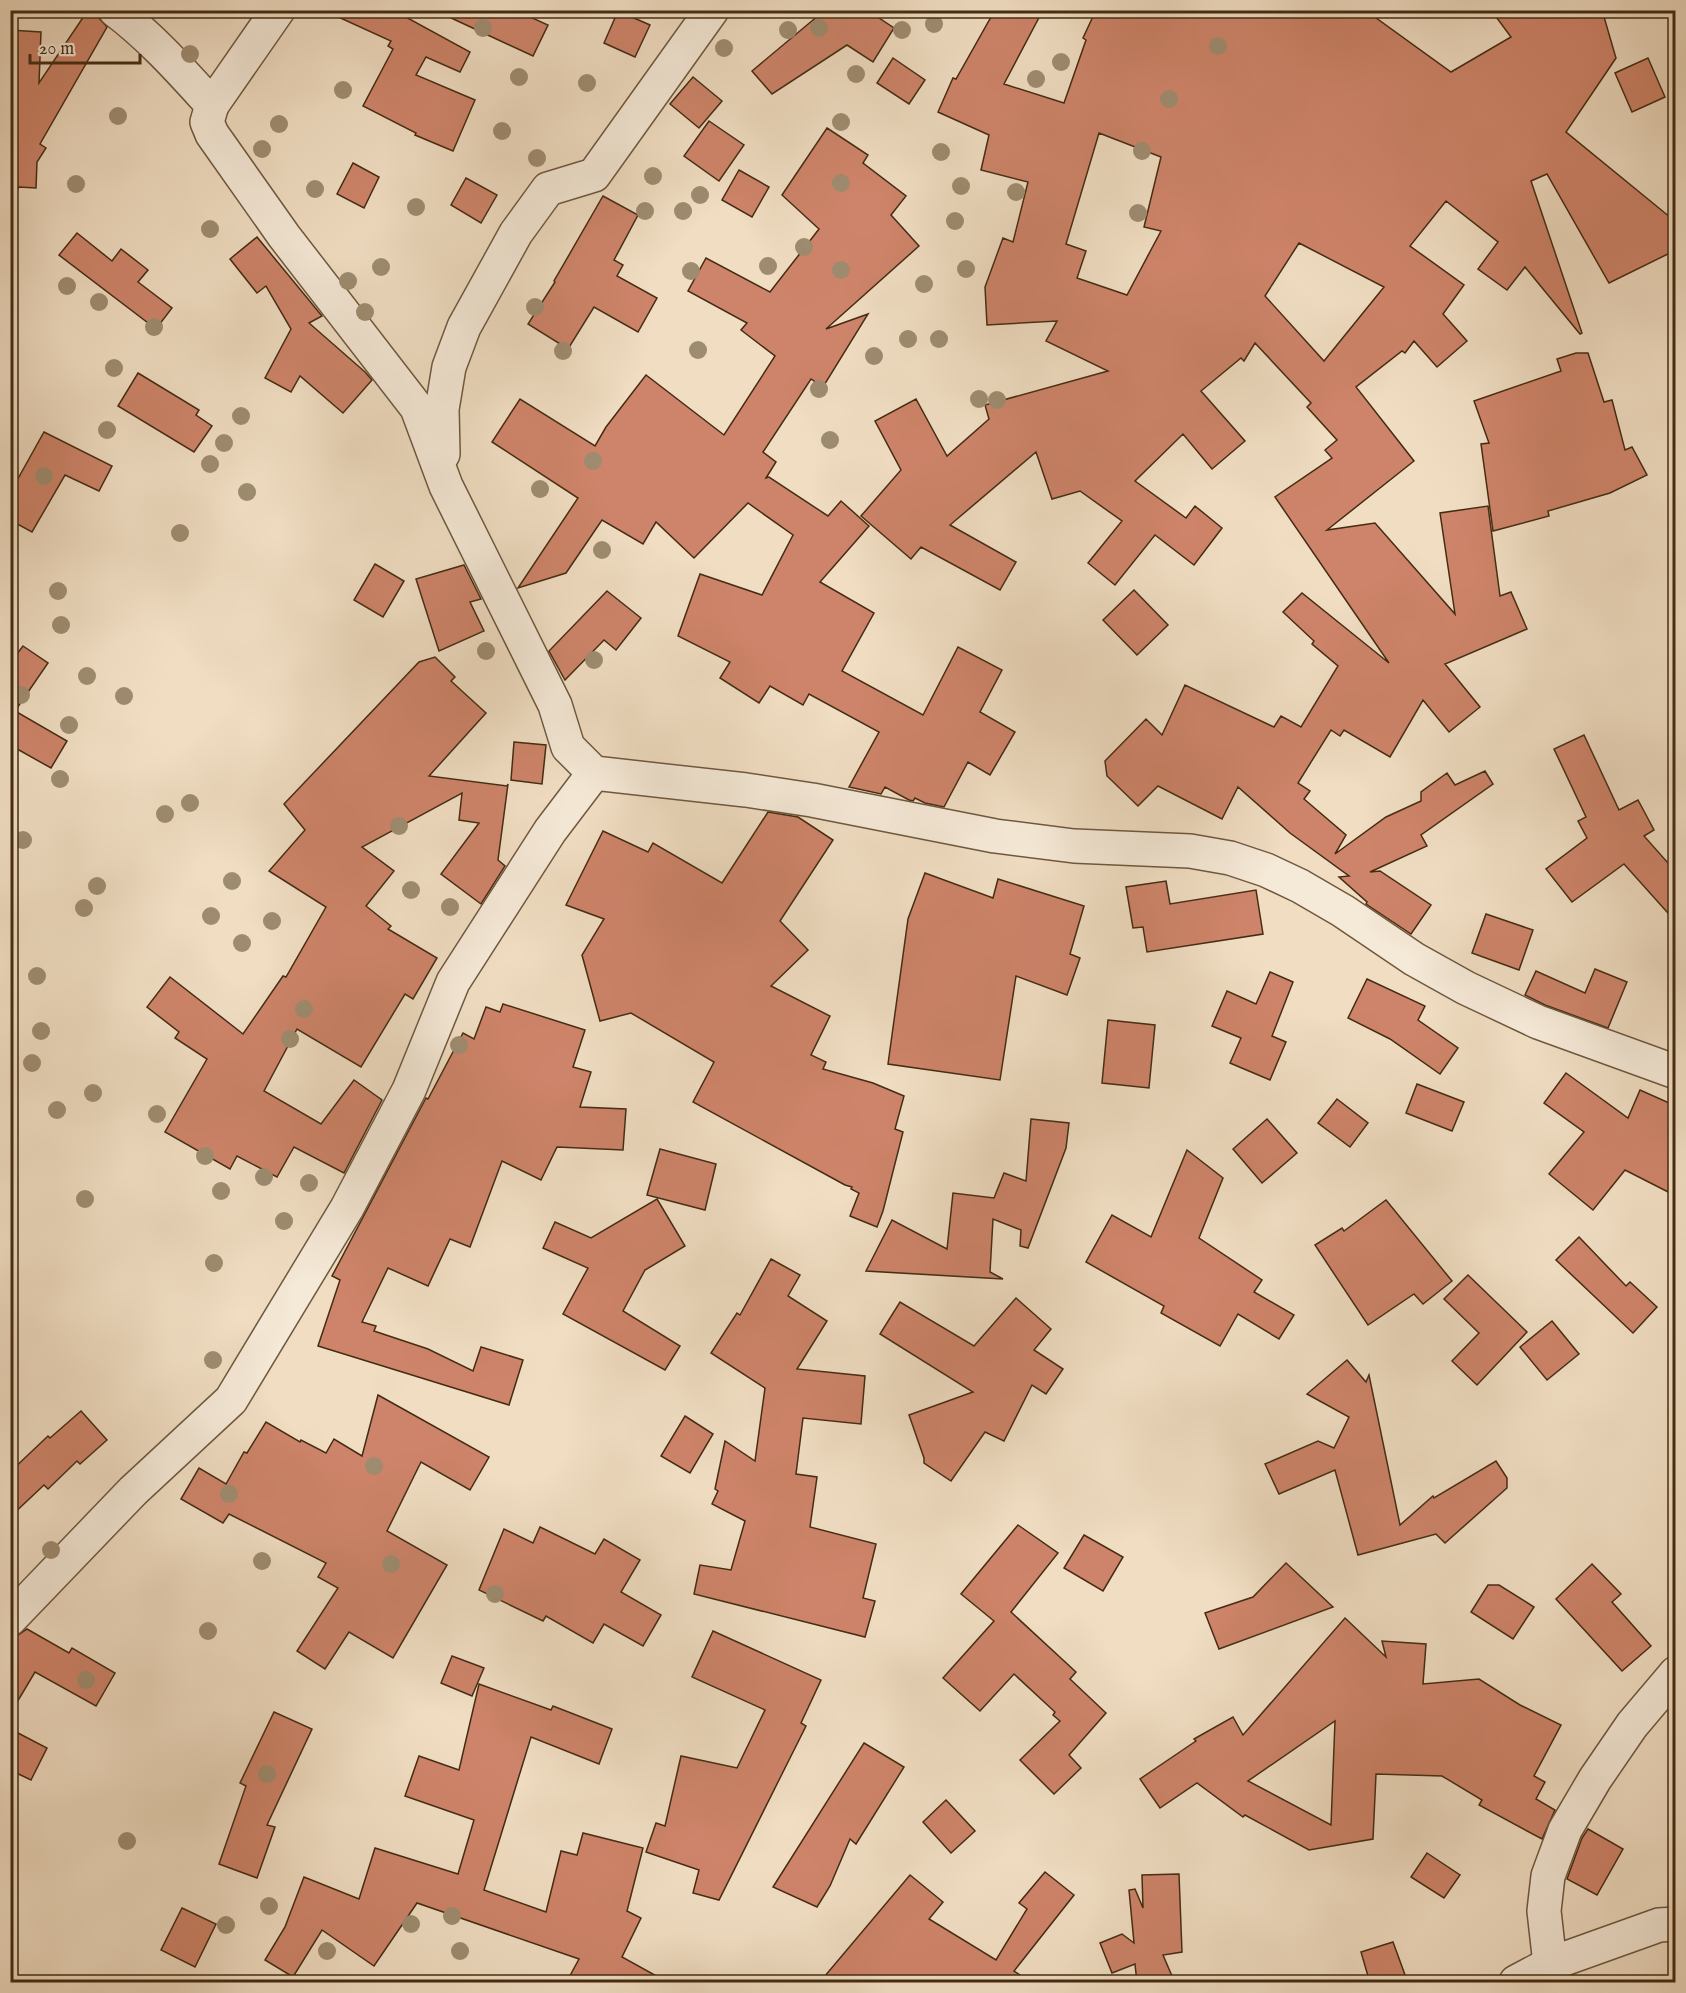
<svg xmlns="http://www.w3.org/2000/svg" width="1686" height="1993" font-family="'IM FELL English',serif">
	<style>
		.building { fill: #ce846a; stroke: #442c13; stroke-width: 1.5; fill-rule: evenodd }
		.lines { fill: none; stroke-linecap: round; stroke-linejoin: round }
		.minor-casing { stroke: #6f583f; stroke-width: 36 }
		.minor { stroke: #f5e9d7; stroke-width: 33 }
		.tree { fill: #9e8c70 }
	</style>
	<rect width="100%" height="100%" fill="#f0ddc2"/>
	<filter id="stains"><feTurbulence type="fractalNoise" baseFrequency=".00333" numOctaves="4"/><feColorMatrix values="0 0 0 0 .2 0 0 0 0 .09 0 0 0 0 .02 0 0 0 .5 -.17"/></filter>
	<radialGradient id="worn" r=".72"><stop offset=".6" stop-color="#630" stop-opacity="0"/><stop offset="1" stop-color="#630" stop-opacity=".3"/></radialGradient>
	<!-- building -->
	<g class="building">
		<path d="M 88,10 L 97,10 L 98,17 L 107,27 L 40,144 L 46,148 L 37,162 L 36,188 L 19,187 L 10,200 L 10,30 L 41,32 L 39,83 Z"/>
		<path d="M 323,10 L 393,10 L 470,52 L 460,72 L 426,57 L 416,75 L 475,100 L 453,151 L 415,135 L 416,133 L 363,106 L 393,49 L 388,46 L 391,41 Z"/>
		<path d="M 434,10 L 515,10 L 548,25 L 533,56 Z"/>
		<path d="M 825,10 L 867,10 L 894,28 L 873,62 L 847,45 L 772,94 L 752,71 Z"/>
		<path d="M 995,10 L 1043,10 L 1004,84 L 1064,103 L 1086,40 L 1083,38 L 1096,10 L 1365,10 L 1451,72 L 1511,37 L 1491,10 L 1602,10 L 1616,58 L 1566,132 L 1676,222 L 1676,250 L 1609,283 L 1547,174 L 1531,181 L 1582,333 L 1580,334 L 1525,267 L 1507,290 L 1478,269 L 1498,242 L 1446,201 L 1410,246 L 1464,285 L 1443,314 L 1467,341 L 1437,367 L 1414,341 L 1405,353 L 1402,351 L 1356,387 L 1414,461 L 1327,530 L 1375,523 L 1455,614 L 1440,513 L 1488,506 L 1500,596 L 1511,592 L 1527,629 L 1445,664 L 1480,707 L 1449,732 L 1423,700 L 1390,757 L 1344,730 L 1340,736 L 1331,730 L 1298,783 L 1310,791 L 1304,799 L 1346,835 L 1335,854 L 1386,817 L 1421,801 L 1421,792 L 1447,773 L 1455,785 L 1485,771 L 1493,784 L 1421,835 L 1427,846 L 1370,872 L 1380,871 L 1431,905 L 1411,934 L 1366,904 L 1367,902 L 1339,877 L 1349,876 L 1290,833 L 1238,787 L 1222,819 L 1158,786 L 1138,806 L 1107,776 L 1105,761 L 1146,719 L 1162,735 L 1185,685 L 1274,727 L 1281,716 L 1301,727 L 1338,666 L 1312,644 L 1314,641 L 1283,612 L 1302,593 L 1389,663 L 1275,497 L 1332,458 L 1325,450 L 1337,440 L 1307,407 L 1311,403 L 1255,343 L 1244,361 L 1241,358 L 1201,391 L 1245,441 L 1212,469 L 1183,434 L 1135,481 L 1186,518 L 1195,506 L 1222,528 L 1194,565 L 1155,535 L 1115,585 L 1088,563 L 1122,521 L 1080,491 L 1052,499 L 1036,452 L 950,525 L 1016,562 L 1000,590 L 921,547 L 911,559 L 861,516 L 901,470 L 875,421 L 916,399 L 947,456 L 989,419 L 985,405 L 1108,371 L 1046,341 L 1057,321 L 987,325 L 985,287 L 1003,238 L 1013,242 L 1028,182 L 981,170 L 989,135 L 938,112 L 953,78 L 956,79 ZM 1099,133 L 1161,157 L 1144,227 L 1161,231 L 1127,295 L 1077,278 L 1086,251 L 1066,244 ZM 1299,243 L 1384,287 L 1324,361 L 1265,296 Z"/>
		<path d="M 618,11 L 650,25 L 635,57 L 604,43 Z"/>
		<path d="M 893,58 L 925,80 L 909,104 L 877,83 Z"/>
		<path d="M 1648,58 L 1665,97 L 1632,112 L 1615,73 Z"/>
		<path d="M 693,77 L 722,101 L 699,128 L 670,104 Z"/>
		<path d="M 709,121 L 744,145 L 719,181 L 684,156 Z"/>
		<path d="M 827,128 L 868,155 L 863,163 L 906,196 L 891,215 L 919,246 L 826,329 L 868,314 L 823,387 L 811,379 L 763,452 L 776,462 L 766,478 L 769,477 L 828,516 L 841,501 L 869,526 L 820,582 L 874,613 L 842,671 L 923,715 L 958,647 L 1002,670 L 980,712 L 1015,732 L 990,775 L 968,762 L 944,807 L 925,803 L 915,798 L 913,801 L 909,800 L 885,787 L 881,794 L 849,787 L 879,732 L 809,694 L 803,705 L 770,686 L 759,703 L 720,678 L 730,662 L 678,636 L 700,574 L 762,595 L 793,535 L 748,503 L 694,558 L 656,522 L 643,544 L 602,520 L 566,573 L 518,588 L 578,498 L 492,442 L 520,399 L 595,446 L 606,427 L 646,375 L 724,435 L 775,356 L 741,330 L 747,323 L 688,291 L 706,258 L 770,292 L 819,229 L 782,195 Z"/>
		<path d="M 353,163 L 379,177 L 364,208 L 337,194 Z"/>
		<path d="M 739,170 L 769,187 L 752,217 L 722,200 Z"/>
		<path d="M 466,178 L 497,195 L 481,223 L 451,205 Z"/>
		<path d="M 603,196 L 638,215 L 614,260 L 623,265 L 617,276 L 657,298 L 638,332 L 594,307 L 568,349 L 528,324 L 555,282 L 554,281 Z"/>
		<path d="M 77,233 L 112,261 L 121,249 L 148,270 L 138,282 L 172,308 L 156,329 L 59,255 Z"/>
		<path d="M 257,237 L 322,316 L 309,323 L 365,372 L 372,380 L 343,413 L 300,376 L 291,392 L 265,378 L 291,329 L 266,286 L 257,293 L 230,259 Z"/>
		<path d="M 1576,353 L 1588,353 L 1604,402 L 1612,400 L 1625,450 L 1632,447 L 1647,475 L 1610,493 L 1548,511 L 1549,516 L 1493,531 L 1481,444 L 1489,443 L 1474,401 L 1561,371 L 1557,359 Z"/>
		<path d="M 138,373 L 199,410 L 196,415 L 212,426 L 194,452 L 118,406 Z"/>
		<path d="M 44,432 L 112,466 L 99,491 L 65,475 L 32,532 L 10,520 L 10,493 Z"/>
		<path d="M 375,564 L 404,581 L 383,617 L 354,600 Z"/>
		<path d="M 464,565 L 481,599 L 470,602 L 484,631 L 439,651 L 416,579 Z"/>
		<path d="M 1134,590 L 1168,625 L 1137,655 L 1103,620 Z"/>
		<path d="M 607,591 L 641,618 L 616,650 L 604,640 L 565,680 L 549,651 Z"/>
		<path d="M 23,646 L 48,663 L 15,711 L 67,741 L 51,768 L 10,745 L 10,663 Z"/>
		<path d="M 435,657 L 455,677 L 451,681 L 486,713 L 429,776 L 507,786 L 508,784 L 498,860 L 505,866 L 481,904 L 441,874 L 479,823 L 459,820 L 462,793 L 362,847 L 394,871 L 366,906 L 391,926 L 388,929 L 437,958 L 413,999 L 405,994 L 361,1067 L 297,1029 L 264,1091 L 321,1124 L 354,1080 L 382,1100 L 344,1173 L 294,1147 L 277,1177 L 237,1156 L 230,1169 L 165,1132 L 207,1059 L 175,1038 L 179,1032 L 147,1007 L 170,977 L 243,1034 L 283,976 L 286,977 L 326,907 L 269,871 L 305,830 L 284,804 L 419,662 Z"/>
		<path d="M 1584,735 L 1619,810 L 1638,800 L 1654,830 L 1644,836 L 1676,872 L 1676,922 L 1624,864 L 1572,902 L 1546,869 L 1587,838 L 1578,821 L 1586,817 L 1554,749 Z"/>
		<path d="M 514,742 L 546,745 L 542,784 L 511,780 Z"/>
		<path d="M 768,812 L 798,817 L 833,840 L 780,921 L 808,950 L 771,986 L 830,1016 L 811,1055 L 826,1062 L 823,1069 L 873,1083 L 904,1096 L 895,1129 L 903,1132 L 883,1211 L 877,1227 L 850,1216 L 859,1193 L 851,1189 L 852,1187 L 845,1185 L 693,1102 L 714,1062 L 631,1013 L 600,1021 L 582,955 L 604,919 L 566,905 L 603,831 L 648,852 L 653,843 L 722,883 Z"/>
		<path d="M 925,873 L 993,898 L 998,879 L 1084,906 L 1070,954 L 1080,958 L 1067,995 L 1016,976 L 1000,1080 L 888,1064 L 908,919 Z"/>
		<path d="M 1166,881 L 1170,904 L 1256,890 L 1263,934 L 1147,952 L 1143,927 L 1133,928 L 1126,887 Z"/>
		<path d="M 1486,914 L 1533,930 L 1519,970 L 1472,953 Z"/>
		<path d="M 1595,969 L 1627,982 L 1608,1028 L 1545,1005 L 1525,995 L 1536,971 L 1585,993 Z"/>
		<path d="M 1270,972 L 1293,982 L 1272,1036 L 1286,1042 L 1270,1080 L 1230,1063 L 1241,1038 L 1212,1026 L 1227,991 L 1256,1004 Z"/>
		<path d="M 1367,979 L 1425,1006 L 1418,1020 L 1458,1048 L 1440,1074 L 1390,1039 L 1348,1018 Z"/>
		<path d="M 503,1004 L 585,1030 L 573,1067 L 591,1072 L 580,1107 L 626,1109 L 623,1150 L 557,1147 L 541,1180 L 502,1161 L 470,1247 L 450,1239 L 428,1286 L 388,1268 L 362,1322 L 376,1326 L 374,1331 L 428,1349 L 473,1371 L 481,1347 L 523,1360 L 509,1405 L 318,1346 L 340,1280 L 332,1276 L 426,1098 L 428,1099 L 463,1033 L 474,1039 L 486,1007 L 500,1012 Z"/>
		<path d="M 1108,1020 L 1155,1025 L 1149,1088 L 1102,1083 Z"/>
		<path d="M 1566,1073 L 1628,1118 L 1640,1090 L 1676,1106 L 1676,1196 L 1625,1170 L 1593,1210 L 1549,1174 L 1584,1132 L 1544,1103 Z"/>
		<path d="M 1417,1084 L 1464,1102 L 1452,1131 L 1406,1113 Z"/>
		<path d="M 1337,1099 L 1368,1123 L 1350,1147 L 1318,1123 Z"/>
		<path d="M 1031,1119 L 1069,1123 L 1066,1148 L 1028,1248 L 1020,1246 L 1021,1230 L 993,1219 L 990,1272 L 1003,1279 L 866,1271 L 892,1220 L 947,1249 L 953,1193 L 994,1198 L 1004,1173 L 1026,1181 Z"/>
		<path d="M 1267,1119 L 1297,1153 L 1262,1183 L 1233,1149 Z"/>
		<path d="M 660,1149 L 716,1164 L 705,1210 L 647,1195 Z"/>
		<path d="M 1187,1150 L 1223,1178 L 1199,1238 L 1262,1280 L 1254,1292 L 1294,1315 L 1279,1339 L 1238,1314 L 1220,1346 L 1161,1313 L 1164,1306 L 1086,1262 L 1112,1215 L 1151,1237 Z"/>
		<path d="M 657,1199 L 685,1246 L 645,1270 L 623,1311 L 680,1346 L 665,1370 L 563,1314 L 588,1268 L 543,1248 L 555,1222 L 591,1238 Z"/>
		<path d="M 1386,1200 L 1452,1281 L 1423,1304 L 1414,1294 L 1368,1325 L 1315,1245 L 1342,1228 L 1344,1231 Z"/>
		<path d="M 1579,1237 L 1626,1286 L 1630,1282 L 1657,1307 L 1633,1333 L 1556,1260 Z"/>
		<path d="M 771,1259 L 800,1275 L 788,1296 L 827,1321 L 797,1369 L 865,1376 L 861,1424 L 803,1418 L 796,1474 L 817,1477 L 810,1527 L 876,1544 L 863,1598 L 875,1601 L 865,1637 L 694,1594 L 700,1565 L 731,1570 L 745,1521 L 712,1504 L 718,1491 L 715,1489 L 725,1441 L 755,1461 L 765,1388 L 711,1353 L 737,1313 L 740,1315 Z"/>
		<path d="M 1468,1275 L 1527,1332 L 1477,1385 L 1452,1361 L 1479,1333 L 1444,1299 Z"/>
		<path d="M 1016,1298 L 1051,1329 L 1034,1350 L 1063,1369 L 1046,1394 L 1032,1385 L 1004,1441 L 985,1432 L 951,1481 L 924,1463 L 924,1458 L 909,1415 L 973,1392 L 880,1334 L 900,1302 L 974,1346 Z"/>
		<path d="M 1552,1321 L 1579,1354 L 1547,1380 L 1520,1347 Z"/>
		<path d="M 1347,1360 L 1366,1382 L 1369,1375 L 1400,1525 L 1433,1496 L 1434,1498 L 1496,1461 L 1507,1478 L 1507,1488 L 1445,1543 L 1436,1534 L 1358,1555 L 1335,1470 L 1279,1494 L 1265,1464 L 1318,1441 L 1334,1448 L 1349,1417 L 1307,1394 Z"/>
		<path d="M 378,1395 L 489,1457 L 470,1490 L 421,1462 L 387,1531 L 447,1565 L 393,1658 L 349,1632 L 325,1669 L 297,1651 L 338,1588 L 318,1577 L 326,1563 L 229,1514 L 223,1523 L 181,1499 L 199,1468 L 226,1484 L 244,1452 L 247,1453 L 266,1422 L 300,1442 L 301,1440 L 326,1453 L 334,1439 L 362,1456 Z"/>
		<path d="M 81,1411 L 107,1440 L 80,1464 L 77,1461 L 48,1489 L 44,1485 L 10,1517 L 10,1472 L 48,1436 L 50,1438 Z"/>
		<path d="M 685,1416 L 713,1434 L 690,1473 L 661,1456 Z"/>
		<path d="M 1018,1525 L 1058,1553 L 1011,1612 L 1076,1672 L 1070,1679 L 1106,1713 L 1069,1755 L 1081,1768 L 1054,1794 L 1020,1760 L 1060,1721 L 1053,1715 L 1055,1712 L 1014,1674 L 980,1711 L 943,1678 L 994,1621 L 961,1594 Z"/>
		<path d="M 540,1527 L 595,1554 L 604,1539 L 640,1560 L 621,1592 L 661,1615 L 643,1646 L 604,1624 L 593,1643 L 546,1616 L 543,1621 L 479,1590 L 504,1529 L 533,1543 Z"/>
		<path d="M 1084,1535 L 1123,1557 L 1103,1591 L 1064,1568 Z"/>
		<path d="M 1286,1563 L 1333,1607 L 1219,1649 L 1205,1613 L 1253,1597 Z"/>
		<path d="M 1592,1564 L 1621,1594 L 1612,1602 L 1651,1646 L 1622,1671 L 1556,1599 Z"/>
		<path d="M 1488,1585 L 1499,1585 L 1534,1607 L 1513,1639 L 1471,1612 Z"/>
		<path d="M 1345,1618 L 1386,1657 L 1382,1641 L 1426,1644 L 1423,1684 L 1479,1679 L 1520,1705 L 1561,1725 L 1534,1776 L 1545,1782 L 1536,1799 L 1555,1810 L 1542,1839 L 1479,1805 L 1482,1800 L 1442,1776 L 1376,1774 L 1373,1839 L 1309,1850 L 1245,1815 L 1243,1817 L 1197,1783 L 1160,1808 L 1140,1779 L 1196,1741 L 1194,1739 L 1233,1717 L 1243,1735 ZM 1335,1721 L 1331,1825 L 1248,1781 Z"/>
		<path d="M 27,1629 L 69,1653 L 72,1648 L 115,1673 L 96,1706 L 35,1672 L 10,1714 L 10,1647 L 17,1636 Z"/>
		<path d="M 713,1631 L 821,1680 L 801,1723 L 806,1726 L 719,1900 L 693,1893 L 699,1870 L 646,1852 L 656,1823 L 665,1826 L 681,1756 L 737,1768 L 765,1710 L 692,1677 Z"/>
		<path d="M 452,1656 L 484,1668 L 472,1696 L 441,1683 Z"/>
		<path d="M 479,1684 L 551,1710 L 553,1706 L 612,1729 L 599,1764 L 531,1737 L 484,1890 L 546,1912 L 561,1851 L 577,1855 L 583,1833 L 643,1848 L 627,1911 L 641,1918 L 622,1957 L 669,1983 L 566,1983 L 579,1959 L 417,1903 L 374,1966 L 322,1930 L 293,1977 L 265,1960 L 285,1927 L 304,1877 L 359,1899 L 375,1848 L 458,1874 L 474,1820 L 405,1796 L 419,1756 L 459,1770 Z"/>
		<path d="M 274,1712 L 312,1729 L 267,1825 L 275,1827 L 257,1878 L 219,1864 L 246,1786 L 240,1783 Z"/>
		<path d="M 18,1733 L 47,1748 L 31,1780 L 10,1770 L 10,1749 Z"/>
		<path d="M 864,1743 L 904,1767 L 856,1844 L 850,1839 L 830,1886 L 817,1907 L 773,1887 Z"/>
		<path d="M 946,1800 L 975,1831 L 951,1853 L 923,1822 Z"/>
		<path d="M 1588,1829 L 1623,1849 L 1597,1895 L 1567,1879 L 1582,1838 Z"/>
		<path d="M 1427,1853 L 1460,1875 L 1444,1898 L 1411,1877 Z"/>
		<path d="M 1045,1872 L 1074,1895 L 1014,1971 L 1032,1983 L 819,1983 L 910,1875 L 943,1902 L 929,1919 L 996,1960 L 1027,1909 L 1019,1903 Z"/>
		<path d="M 1179,1874 L 1182,1952 L 1163,1955 L 1175,1983 L 1137,1983 L 1135,1964 L 1112,1973 L 1100,1943 L 1122,1934 L 1134,1943 L 1129,1890 L 1135,1889 L 1143,1908 L 1142,1875 Z"/>
		<path d="M 182,1908 L 216,1924 L 195,1967 L 161,1950 Z"/>
		<path d="M 1393,1942 L 1408,1983 L 1370,1983 L 1361,1952 Z"/>
	</g>
	<g class="lines">
		<defs>
			<g id="minor">
				<path d="M 115,10 C 152,38 181,71 212,105"/>
				<path d="M 278,10 L 212,105 L 207,122 L 212,134 L 284,236 L 417,408 L 446,486 L 555,705 L 568,747 L 594,773 L 746,790 L 812,800 L 995,836 L 1074,846 L 1190,851 L 1230,858 L 1266,870 L 1300,886 L 1343,911 L 1414,959 L 1466,988 L 1538,1022 L 1676,1072"/>
				<path d="M 443,454 L 442,409 L 449,367 L 464,327 L 516,233 L 548,189 L 594,175 L 712,10"/>
				<path d="M 10,1619 L 133,1491 L 231,1400 L 347,1208 L 409,1090 L 453,982 L 550,831 L 594,773"/>
				<path d="M 1550,1964 L 1544,1911 L 1548,1876 L 1565,1830 L 1595,1779 L 1632,1725 L 1676,1673"/>
				<path d="M 1516,1982 L 1550,1964 L 1659,1925 L 1676,1924"/>
			</g>
		</defs>
		<!-- minor casing -->
		<use href="#minor" class="minor-casing"/>
		<!-- minor -->
		<use href="#minor" class="minor"/>
	</g>
	<!-- trees -->
	<g class="tree">
		<circle cx="934" cy="24" r="9"/>
		<circle cx="483" cy="28" r="9"/>
		<circle cx="819" cy="28" r="9"/>
		<circle cx="788" cy="30" r="9"/>
		<circle cx="902" cy="30" r="9"/>
		<circle cx="1218" cy="46" r="9"/>
		<circle cx="724" cy="48" r="9"/>
		<circle cx="190" cy="54" r="9"/>
		<circle cx="1061" cy="62" r="9"/>
		<circle cx="856" cy="74" r="9"/>
		<circle cx="519" cy="77" r="9"/>
		<circle cx="1036" cy="79" r="9"/>
		<circle cx="587" cy="83" r="9"/>
		<circle cx="343" cy="90" r="9"/>
		<circle cx="1169" cy="99" r="9"/>
		<circle cx="118" cy="116" r="9"/>
		<circle cx="841" cy="122" r="9"/>
		<circle cx="279" cy="124" r="9"/>
		<circle cx="502" cy="131" r="9"/>
		<circle cx="262" cy="149" r="9"/>
		<circle cx="1142" cy="151" r="9"/>
		<circle cx="941" cy="152" r="9"/>
		<circle cx="537" cy="158" r="9"/>
		<circle cx="653" cy="176" r="9"/>
		<circle cx="841" cy="183" r="9"/>
		<circle cx="76" cy="184" r="9"/>
		<circle cx="961" cy="186" r="9"/>
		<circle cx="315" cy="189" r="9"/>
		<circle cx="1016" cy="192" r="9"/>
		<circle cx="700" cy="195" r="9"/>
		<circle cx="416" cy="207" r="9"/>
		<circle cx="645" cy="211" r="9"/>
		<circle cx="683" cy="211" r="9"/>
		<circle cx="1138" cy="213" r="9"/>
		<circle cx="955" cy="221" r="9"/>
		<circle cx="210" cy="229" r="9"/>
		<circle cx="804" cy="247" r="9"/>
		<circle cx="768" cy="266" r="9"/>
		<circle cx="381" cy="267" r="9"/>
		<circle cx="966" cy="269" r="9"/>
		<circle cx="841" cy="270" r="9"/>
		<circle cx="691" cy="271" r="9"/>
		<circle cx="348" cy="281" r="9"/>
		<circle cx="924" cy="284" r="9"/>
		<circle cx="67" cy="286" r="9"/>
		<circle cx="99" cy="302" r="9"/>
		<circle cx="535" cy="307" r="9"/>
		<circle cx="365" cy="312" r="9"/>
		<circle cx="154" cy="327" r="9"/>
		<circle cx="908" cy="339" r="9"/>
		<circle cx="939" cy="339" r="9"/>
		<circle cx="698" cy="350" r="9"/>
		<circle cx="563" cy="351" r="9"/>
		<circle cx="874" cy="356" r="9"/>
		<circle cx="114" cy="368" r="9"/>
		<circle cx="819" cy="389" r="9"/>
		<circle cx="979" cy="399" r="9"/>
		<circle cx="997" cy="400" r="9"/>
		<circle cx="241" cy="416" r="9"/>
		<circle cx="107" cy="430" r="9"/>
		<circle cx="830" cy="440" r="9"/>
		<circle cx="224" cy="443" r="9"/>
		<circle cx="593" cy="461" r="9"/>
		<circle cx="210" cy="464" r="9"/>
		<circle cx="44" cy="476" r="9"/>
		<circle cx="540" cy="489" r="9"/>
		<circle cx="247" cy="492" r="9"/>
		<circle cx="180" cy="533" r="9"/>
		<circle cx="602" cy="550" r="9"/>
		<circle cx="58" cy="591" r="9"/>
		<circle cx="61" cy="625" r="9"/>
		<circle cx="486" cy="651" r="9"/>
		<circle cx="594" cy="660" r="9"/>
		<circle cx="87" cy="676" r="9"/>
		<circle cx="21" cy="695" r="9"/>
		<circle cx="124" cy="696" r="9"/>
		<circle cx="69" cy="725" r="9"/>
		<circle cx="60" cy="779" r="9"/>
		<circle cx="190" cy="803" r="9"/>
		<circle cx="165" cy="814" r="9"/>
		<circle cx="399" cy="826" r="9"/>
		<circle cx="23" cy="840" r="9"/>
		<circle cx="232" cy="881" r="9"/>
		<circle cx="97" cy="886" r="9"/>
		<circle cx="411" cy="890" r="9"/>
		<circle cx="450" cy="907" r="9"/>
		<circle cx="84" cy="908" r="9"/>
		<circle cx="211" cy="916" r="9"/>
		<circle cx="272" cy="921" r="9"/>
		<circle cx="242" cy="943" r="9"/>
		<circle cx="37" cy="976" r="9"/>
		<circle cx="304" cy="1009" r="9"/>
		<circle cx="41" cy="1031" r="9"/>
		<circle cx="290" cy="1039" r="9"/>
		<circle cx="459" cy="1045" r="9"/>
		<circle cx="32" cy="1063" r="9"/>
		<circle cx="93" cy="1093" r="9"/>
		<circle cx="57" cy="1110" r="9"/>
		<circle cx="157" cy="1114" r="9"/>
		<circle cx="205" cy="1156" r="9"/>
		<circle cx="264" cy="1177" r="9"/>
		<circle cx="309" cy="1183" r="9"/>
		<circle cx="221" cy="1191" r="9"/>
		<circle cx="85" cy="1199" r="9"/>
		<circle cx="284" cy="1221" r="9"/>
		<circle cx="214" cy="1263" r="9"/>
		<circle cx="213" cy="1360" r="9"/>
		<circle cx="374" cy="1466" r="9"/>
		<circle cx="229" cy="1494" r="9"/>
		<circle cx="51" cy="1550" r="9"/>
		<circle cx="262" cy="1561" r="9"/>
		<circle cx="391" cy="1564" r="9"/>
		<circle cx="495" cy="1594" r="9"/>
		<circle cx="208" cy="1631" r="9"/>
		<circle cx="86" cy="1680" r="9"/>
		<circle cx="267" cy="1774" r="9"/>
		<circle cx="127" cy="1841" r="9"/>
		<circle cx="269" cy="1906" r="9"/>
		<circle cx="452" cy="1916" r="9"/>
		<circle cx="411" cy="1924" r="9"/>
		<circle cx="226" cy="1925" r="9"/>
		<circle cx="327" cy="1951" r="9"/>
		<circle cx="460" cy="1951" r="9"/>
	</g>
	<!-- margin -->
	<rect width="1686" height="1993" fill="none" stroke="#f0ddc2" stroke-width="36"/>
	<rect x="12" y="12" width="1662" height="1969" fill="none" stroke="#442c13" stroke-width="3"/>
	<rect x="18" y="18" width="1650" height="1957" fill="none" stroke="#442c13" stroke-width="1.5"/>
	<!-- scale -->
	<path d="M30 54v9h110v-9" fill="none" stroke="#442c13" stroke-width="3"/>
	<text x="39" y="54" font-size="18" fill="#442c13" stroke="#f5e9d7" stroke-width="4.5" paint-order="stroke">20 m</text>
	<rect width="100%" height="100%" filter="url(#stains)"/>
	<rect width="100%" height="100%" fill="url(#worn)"/>
</svg>
